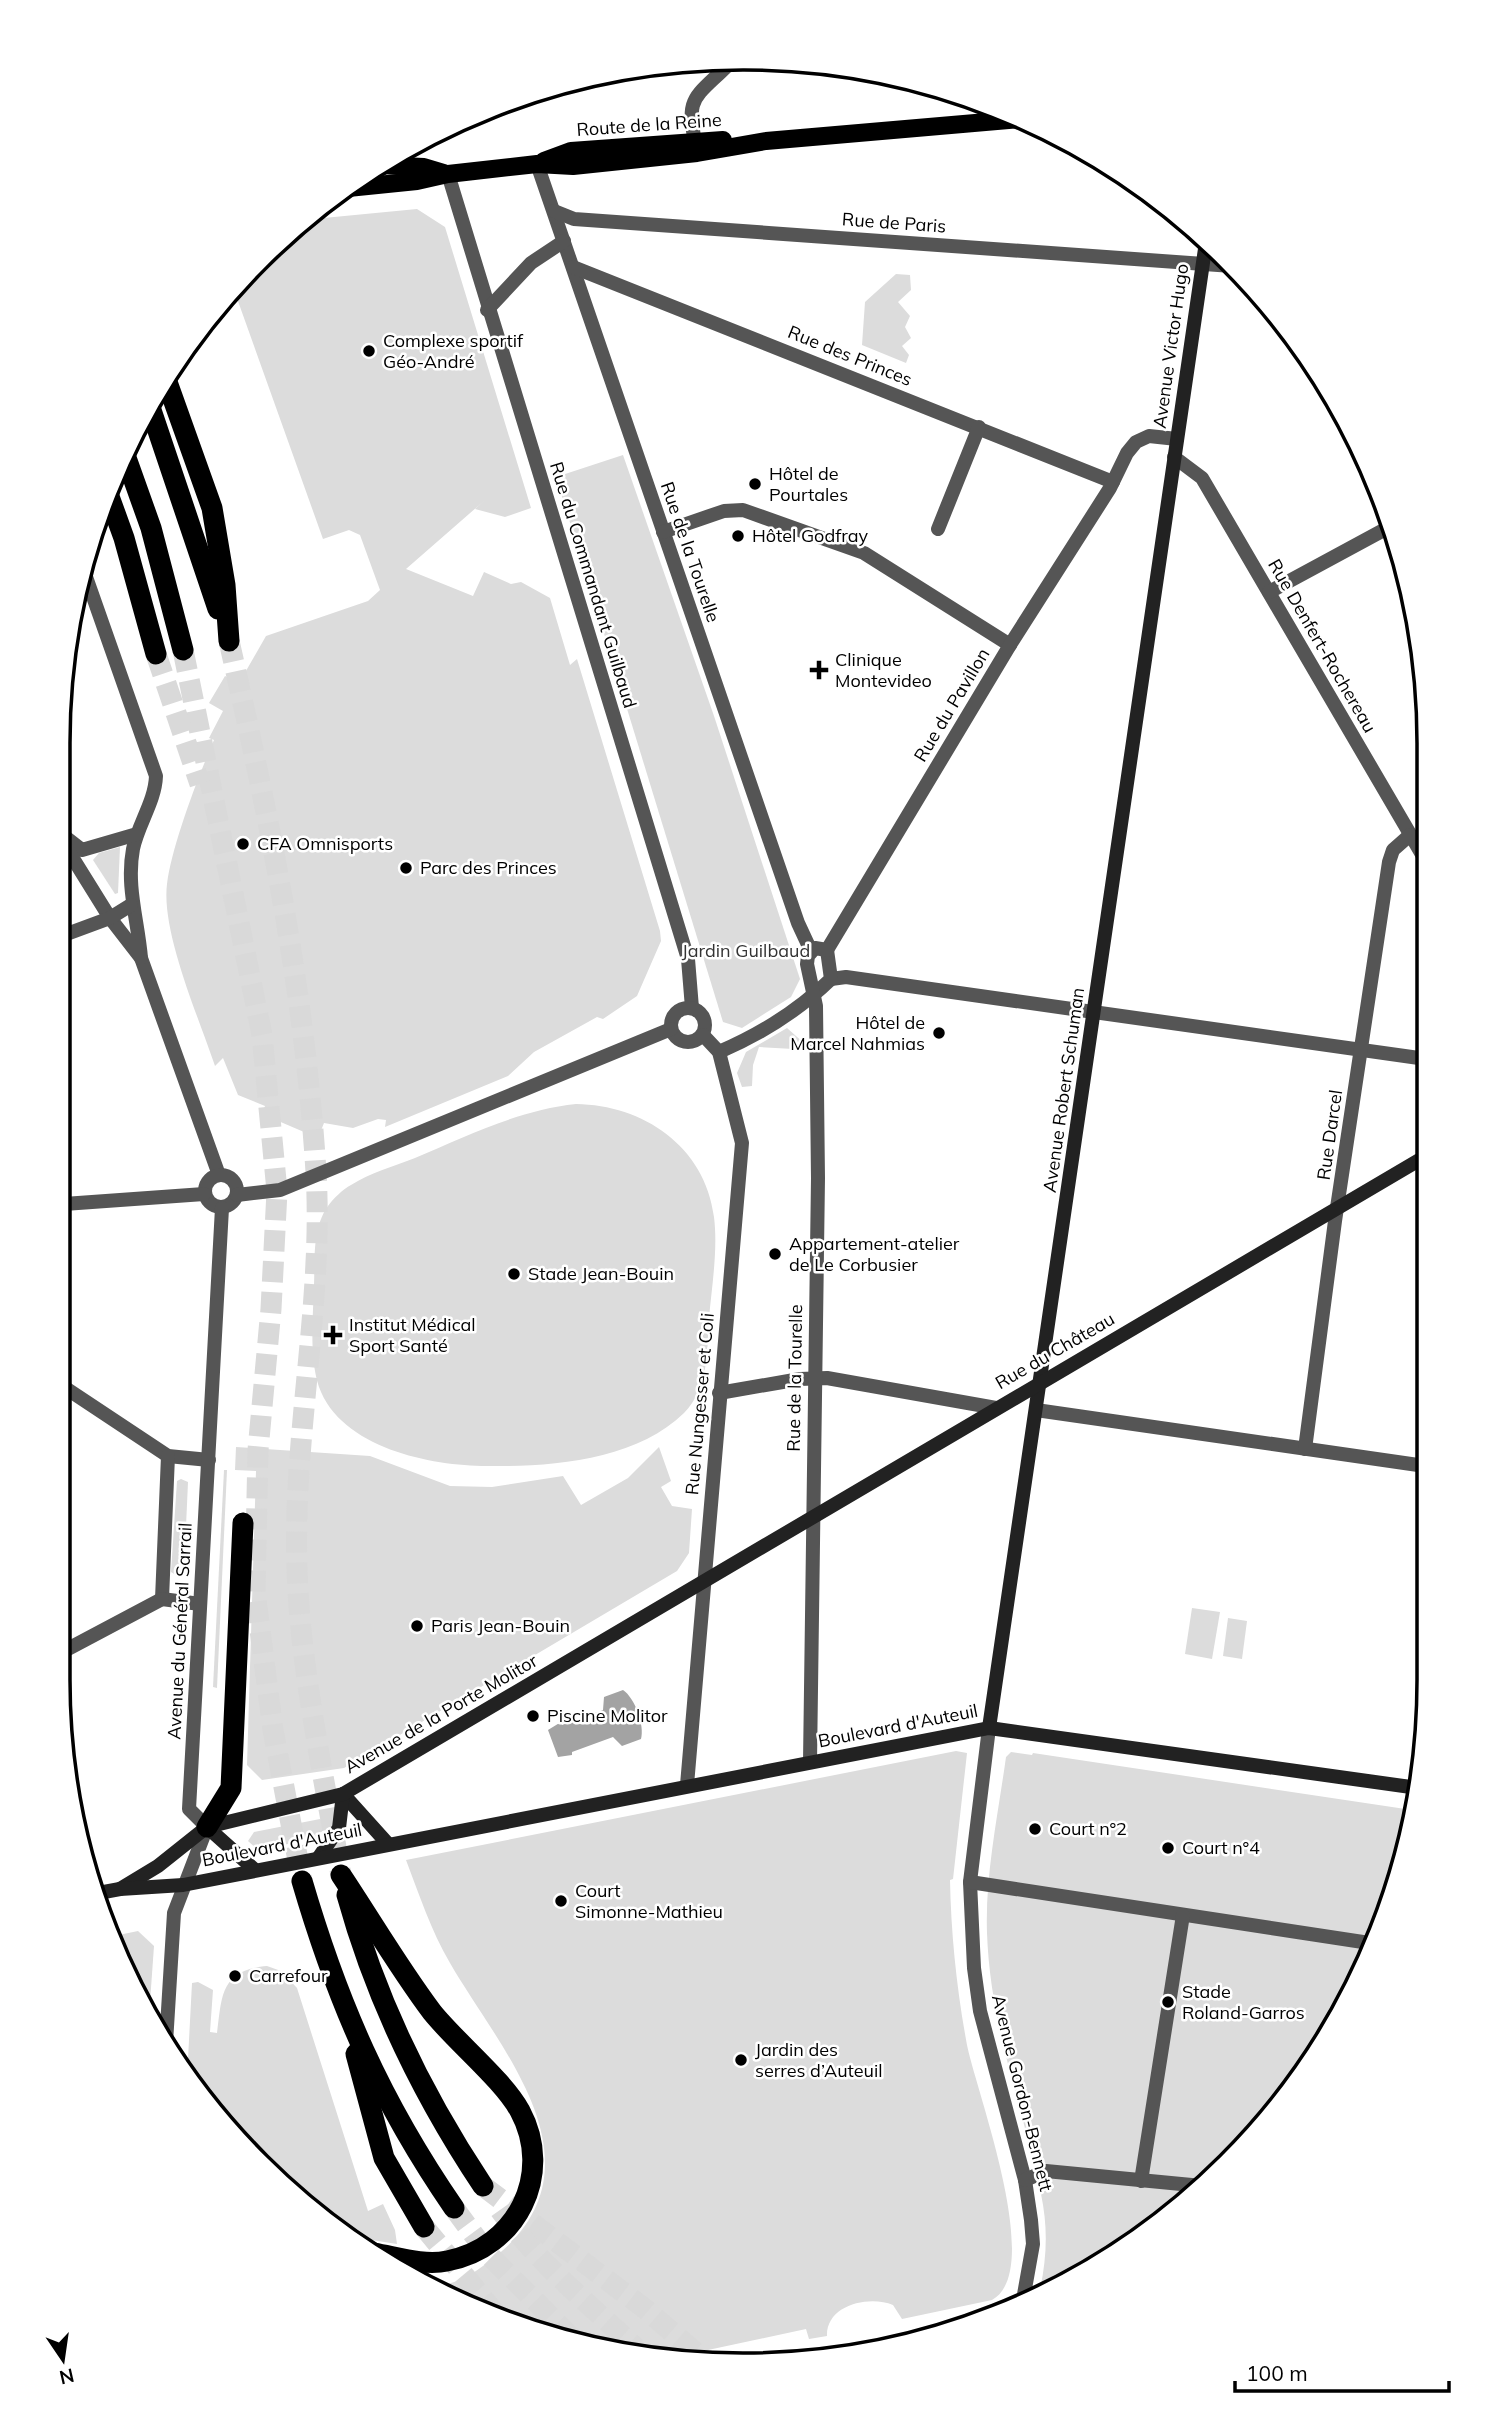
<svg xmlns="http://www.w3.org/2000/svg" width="1487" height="2423" font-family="Mulish,sans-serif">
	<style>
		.green { fill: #dcdcdc }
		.water { fill: #a3a3a3 }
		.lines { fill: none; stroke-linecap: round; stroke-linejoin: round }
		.highway-tunnel { stroke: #d9d9d9; stroke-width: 21; stroke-dasharray: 21 10; stroke-linecap: butt }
		.street { stroke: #555; stroke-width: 14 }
		.secondary { stroke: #222; stroke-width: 14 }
		.primary { stroke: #000; stroke-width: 18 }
		.highway { stroke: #000; stroke-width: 21 }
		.poi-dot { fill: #000; stroke: #fff; stroke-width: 2.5 }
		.labels { text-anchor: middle; stroke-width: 5; stroke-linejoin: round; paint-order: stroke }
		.street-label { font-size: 18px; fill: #000; stroke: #fff }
		.poi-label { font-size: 18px; fill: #000; stroke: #fff; text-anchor: start }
		.park-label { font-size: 18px; fill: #333; stroke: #fff }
		.rim { fill: none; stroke: #000; stroke-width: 3.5 }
	</style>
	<rect width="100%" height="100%" fill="#fff"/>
	<!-- green -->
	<g class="green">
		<path d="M 417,209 L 445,227 L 531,508 L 505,517 L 475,509 L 485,500 L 406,569 L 473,596 L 484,572 L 511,584 L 521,582 L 550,598 L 570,665 L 577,659 L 660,931 L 661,941 L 637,996 L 603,1019 L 597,1017 L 534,1052 L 508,1076 L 385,1127 L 386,1120 L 378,1119 L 353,1128 L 324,1123 L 318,1138 L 262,1114 L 265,1106 L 238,1095 L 223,1058 L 215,1066 C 199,1018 161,932 167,884 C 172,845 198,777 214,740 L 209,738 L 223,711 L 209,703 L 225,676 L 239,683 L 266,636 L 368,601 L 380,590 L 360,535 L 349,530 L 323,539 L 234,290 L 291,228 L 303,220 Z"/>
		<path d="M 896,274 L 910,275 L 911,290 L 898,302 L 910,316 L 905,327 L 911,338 L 902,346 L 909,355 L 906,363 L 862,345 L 865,302 Z"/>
		<path d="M 623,455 L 714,716 L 800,979 L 791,997 L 742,1028 L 723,1022 L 556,477 Z"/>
		<path d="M 120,847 L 118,893 L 115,894 L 93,860 L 99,853 Z"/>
		<path d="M 787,1028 L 805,1044 L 793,1045 L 793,1049 L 759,1047 L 753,1065 L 752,1086 L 742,1087 L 737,1073 L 746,1052 Z"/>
		<path d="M 576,1104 C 643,1105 705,1146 714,1217 C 718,1249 712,1285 709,1318 C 707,1350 709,1388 684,1413 C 636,1460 552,1467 487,1466 C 431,1466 341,1448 319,1387 C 309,1357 313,1317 314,1286 C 315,1261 312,1228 328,1206 C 333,1199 343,1189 351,1185 C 370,1173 394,1166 415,1158 C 467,1136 519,1110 576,1104 Z"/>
		<path d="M 236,1447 L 370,1456 L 450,1486 L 492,1487 L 563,1476 L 581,1505 L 628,1478 L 659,1447 L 671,1481 L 661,1487 L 672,1506 L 692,1509 L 689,1553 L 677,1571 L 344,1768 L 262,1780 L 247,1765 L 256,1471 L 235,1470 Z"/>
		<path d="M 224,1470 L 227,1470 L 217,1688 L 213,1687 Z"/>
		<path d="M 181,1479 L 188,1482 L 184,1571 L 176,1575 L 171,1572 L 177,1481 Z"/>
		<path d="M 1192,1608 L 1220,1612 L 1212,1659 L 1185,1654 Z"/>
		<path d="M 1228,1618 L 1247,1621 L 1242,1659 L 1223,1656 Z"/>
		<path d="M 956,1751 L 967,1753 L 953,1879 L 950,1880 C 951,1935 957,1991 967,2045 C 977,2094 1045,2271 992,2300 L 902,2319 L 893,2305 C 869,2295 826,2305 827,2336 L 809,2339 L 806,2329 L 694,2353 L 694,2357 L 523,2329 L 427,2286 C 458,2287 479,2270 502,2251 C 604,2160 499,2048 450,1963 C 431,1931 419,1894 406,1860 Z"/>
		<path d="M 1011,1752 L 1032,1755 L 1033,1753 L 1412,1810 L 1377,1942 L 1288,2097 L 1228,2165 L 1125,2249 L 1040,2290 C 1047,2256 1048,2228 1041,2194 L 1045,2190 L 1042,2179 L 1047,2179 L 1044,2165 L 1034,2164 C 1015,2084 990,2017 987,1933 C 985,1875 998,1815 1006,1757 Z"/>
		<path d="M 320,1819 L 325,1821 L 325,1829 L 313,1839 L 258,1850 L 248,1841 L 254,1832 Z"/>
		<path d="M 138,1931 L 154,1946 L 149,2016 L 129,1983 L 109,1937 Z"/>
		<path d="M 267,1966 L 281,1971 L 297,1988 L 368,2211 L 383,2204 L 395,2230 L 397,2244 L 346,2236 L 326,2224 L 199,2097 L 187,2078 L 192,1983 L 198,1982 L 213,1990 L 210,2032 L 217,2033 C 222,1996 220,1970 267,1966 Z"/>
	</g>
	<!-- water -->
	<path class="water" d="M 623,1690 C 635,1698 645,1726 641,1739 L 622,1746 L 613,1737 L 572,1752 L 572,1755 L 558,1757 L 548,1730 L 561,1722 L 562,1725 L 603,1710 L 604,1697 Z"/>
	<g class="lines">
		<!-- highway-tunnel -->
		<g class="highway-tunnel">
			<path d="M 229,641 C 269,817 305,991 316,1172 C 324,1311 289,1450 298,1590 C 303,1681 325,1784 341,1875"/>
			<path d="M 183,650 L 262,1035 L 277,1191 L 271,1309 L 258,1450 L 255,1592 L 273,1730 L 302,1881"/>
			<path d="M 156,654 L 200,784"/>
			<path d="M 483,2186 L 644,2308 L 702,2358"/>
			<path d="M 454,2208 L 488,2254 L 571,2337"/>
			<path d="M 500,2210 C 538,2263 589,2304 636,2348"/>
			<path d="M 424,2227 L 500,2319"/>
		</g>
		<!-- street -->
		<g class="street">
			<path d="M 697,151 C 684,94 694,100 732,61"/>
			<path d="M 537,164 L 798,923 L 811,951"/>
			<path d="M 448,174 L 688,959 L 692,1008"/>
			<path d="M 554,211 L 574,219 L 1232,266"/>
			<path d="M 573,267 L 1113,482"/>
			<path d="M 487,310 L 531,263 L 564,241"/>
			<path d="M 1174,457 L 1202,478 L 1427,863"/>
			<path d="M 938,529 L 979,427"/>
			<path d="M 663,532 L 724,511 L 743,510 L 864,553 L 1010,645"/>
			<path d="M 85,574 L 156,776 C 155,802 138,824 133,849 C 126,886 138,921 141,958 L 219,1175"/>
			<path d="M 1269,592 L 1393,525"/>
			<path d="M 64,836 L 82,850 L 137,834"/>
			<path d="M 64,844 L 110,918 L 141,958"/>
			<path d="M 64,935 L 110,918 L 131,905"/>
			<path d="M 827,950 L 1010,645 L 1110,488 L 1127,453 L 1136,442 L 1149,436 L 1177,439"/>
			<path d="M 831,979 L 846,977 L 1426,1059"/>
			<circle cx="688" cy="1025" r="17"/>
			<path d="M 719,1052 C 761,1034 798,1011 831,979 L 827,950"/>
			<circle cx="221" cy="1191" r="16"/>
			<path d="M 237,1195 L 280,1190 L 671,1029"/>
			<path d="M 64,1204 L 204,1194"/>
			<path d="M 64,1387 L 168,1456 L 209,1460"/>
			<path d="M 719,1393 L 800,1379 L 827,1378 L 996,1408"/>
			<path d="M 1036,1410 L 1425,1466"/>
			<path d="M 1305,1449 L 1335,1221 L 1389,862 L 1393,850 L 1410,835"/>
			<path d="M 162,1599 L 168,1456"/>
			<path d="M 162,1599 L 200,1604"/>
			<path d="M 64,1651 L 162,1599"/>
			<path d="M 989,1728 L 970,1882 L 974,1968 L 980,2011 L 1025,2180 L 1031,2220 L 1033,2244 L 1023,2300"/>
			<path d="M 810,1762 L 818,1178 L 816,1006 L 807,964 L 808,956 L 815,948 L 827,950"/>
			<path d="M 687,1785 L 742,1143 L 719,1052 L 703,1035"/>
			<path d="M 970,1882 L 1376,1944"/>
			<path d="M 166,2043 L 174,1913 L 207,1827 L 189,1809 L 222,1208"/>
			<path d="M 1025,2180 L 1046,2171 L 1202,2186"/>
			<path d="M 1141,2181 L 1183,1915"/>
		</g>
		<!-- secondary -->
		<g class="secondary">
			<path d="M 989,1728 L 1206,242"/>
			<path d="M 343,1794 L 388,1844"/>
			<path d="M 207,1827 L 255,1870"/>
			<path d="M 319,1857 L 339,1828 L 343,1794"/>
			<path d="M 120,1889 L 158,1866 L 207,1827 L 343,1794 L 1426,1156"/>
			<path d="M 93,1894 L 120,1889 L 183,1885 L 989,1728 L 1418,1788"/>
			<path d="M 830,2360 L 852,2355"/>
		</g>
		<!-- primary -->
		<g class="primary">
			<path d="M 544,161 L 571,151 L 723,140"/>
			<path d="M 379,165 L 424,167 L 444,173"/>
			<path d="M 348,188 L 417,181 L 448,174 L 537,164 L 573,166 L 697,153 L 766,141 L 1020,119"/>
		</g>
		<!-- highway -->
		<g class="highway">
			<path d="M 167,382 L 212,508 L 225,585 L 229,641"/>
			<path d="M 151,410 L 218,609"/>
			<path d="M 125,455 L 151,528 L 183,650"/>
			<path d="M 107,491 L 124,538 L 156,654"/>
			<path d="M 207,1827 L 231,1788 L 243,1523"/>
			<path d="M 341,1875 C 371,1920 399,1968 432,2012 C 456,2042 503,2080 520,2111 C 554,2174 517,2248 447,2261 C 424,2266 397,2257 374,2253"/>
			<path d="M 302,1881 C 338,2004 381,2102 454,2208"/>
			<path d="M 347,1895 C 376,2000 423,2096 483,2186"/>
			<path d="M 356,2054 L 384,2158 L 424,2227"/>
		</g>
	</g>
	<!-- markers -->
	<g class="poi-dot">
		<circle cx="369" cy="351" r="7"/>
		<circle cx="755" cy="484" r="7"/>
		<circle cx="738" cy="536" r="7"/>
		<path d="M815.5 659.5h7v7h7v7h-7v7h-7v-7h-7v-7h7z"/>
		<circle cx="243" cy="844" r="7"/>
		<circle cx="406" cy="868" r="7"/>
		<circle cx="939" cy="1033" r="7"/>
		<circle cx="775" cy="1254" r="7"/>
		<circle cx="514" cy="1274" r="7"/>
		<path d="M329.5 1324.5h7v7h7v7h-7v7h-7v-7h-7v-7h7z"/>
		<circle cx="417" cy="1626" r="7"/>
		<circle cx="533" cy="1716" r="7"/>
		<circle cx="1035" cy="1829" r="7"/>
		<circle cx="1168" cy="1848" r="7"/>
		<circle cx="561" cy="1901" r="7"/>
		<circle cx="235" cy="1976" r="7"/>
		<circle cx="1168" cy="2002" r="7"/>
		<circle cx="741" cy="2060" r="7"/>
	</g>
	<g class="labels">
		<!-- street labels -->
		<g class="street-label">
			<text transform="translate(649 125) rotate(-4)" y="6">Route de la Reine</text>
			<text transform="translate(894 223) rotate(4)" y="6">Rue de Paris</text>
			<text transform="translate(1171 346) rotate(-82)" y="6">Avenue Victor Hugo</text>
			<text transform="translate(850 356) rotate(22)" y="6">Rue des Princes</text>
			<text transform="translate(690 552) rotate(71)" y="6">Rue de la Tourelle</text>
			<text transform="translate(593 585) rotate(73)" y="6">Rue du Commandant Guilbaud</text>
			<text transform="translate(1322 646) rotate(60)" y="6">Rue Denfert-Rochereau</text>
			<text transform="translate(952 705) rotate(-59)" y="6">Rue du Pavillon</text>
			<text transform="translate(1064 1090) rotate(-82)" y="6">Avenue Robert Schuman</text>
			<text transform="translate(1330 1135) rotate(-82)" y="6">Rue Darcel</text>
			<text transform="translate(1055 1351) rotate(-30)" y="6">Rue du Château</text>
			<text transform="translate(795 1378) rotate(-89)" y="6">Rue de la Tourelle</text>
			<text transform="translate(700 1404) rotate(-85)" y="6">Rue Nungesser et Coli</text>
			<text transform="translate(180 1631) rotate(-87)" y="6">Avenue du Général Sarrail</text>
			<text transform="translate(441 1714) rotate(-30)" y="6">Avenue de la Porte Molitor</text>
			<text transform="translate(898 1726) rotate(-11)" y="6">Boulevard d'Auteuil</text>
			<text transform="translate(282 1845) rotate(-11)" y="6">Boulevard d'Auteuil</text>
			<text transform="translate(1022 2093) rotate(76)" y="6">Avenue Gordon-Bennett</text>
		</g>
		<!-- poi labels -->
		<g class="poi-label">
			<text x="383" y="347">Complexe sportif<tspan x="383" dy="21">Géo-André</tspan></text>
			<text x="769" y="480">Hôtel de<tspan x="769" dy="21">Pourtales</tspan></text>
			<text x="752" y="542">Hôtel Godfray</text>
			<text x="835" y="666">Clinique<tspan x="835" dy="21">Montevideo</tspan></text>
			<text x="257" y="850">CFA Omnisports</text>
			<text x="420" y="874">Parc des Princes</text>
			<text x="925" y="1029" text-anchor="end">Hôtel de<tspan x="925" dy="21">Marcel Nahmias</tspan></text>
			<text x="789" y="1250">Appartement-atelier<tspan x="789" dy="21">de Le Corbusier</tspan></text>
			<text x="528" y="1280">Stade Jean-Bouin</text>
			<text x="349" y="1331">Institut Médical<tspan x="349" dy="21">Sport Santé</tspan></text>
			<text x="431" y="1632">Paris Jean-Bouin</text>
			<text x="547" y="1722">Piscine Molitor</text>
			<text x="1049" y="1835">Court n°2</text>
			<text x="1182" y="1854">Court n°4</text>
			<text x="575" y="1897">Court<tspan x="575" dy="21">Simonne-Mathieu</tspan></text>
			<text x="249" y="1982">Carrefour</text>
			<text x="1182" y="1998">Stade<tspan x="1182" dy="21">Roland-Garros</tspan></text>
			<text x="755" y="2056">Jardin des<tspan x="755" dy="21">serres d’Auteuil</tspan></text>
		</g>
		<!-- park labels -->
		<g class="park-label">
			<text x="746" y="957">Jardin Guilbaud</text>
		</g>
	</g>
	<!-- crop -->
	<path d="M0 0H1487V2423H0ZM743 70H744A673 673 0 0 1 1417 743V1680A673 673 0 0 1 744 2353H743A673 673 0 0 1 70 1680V743A673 673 0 0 1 743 70Z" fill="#fff" fill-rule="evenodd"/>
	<path class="rim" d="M743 70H744A673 673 0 0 1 1417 743V1680A673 673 0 0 1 744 2353H743A673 673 0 0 1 70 1680V743A673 673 0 0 1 743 70Z"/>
	<!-- north arrow -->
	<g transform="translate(63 2360) rotate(167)" stroke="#ffffff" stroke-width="5" paint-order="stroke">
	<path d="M0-5L12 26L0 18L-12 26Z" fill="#000000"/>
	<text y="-10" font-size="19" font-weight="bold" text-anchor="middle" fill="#000000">N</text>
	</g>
	<!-- scale -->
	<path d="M1235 2381v10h214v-10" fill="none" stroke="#000000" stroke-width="3.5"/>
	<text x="1246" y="2381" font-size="21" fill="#000000" stroke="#ffffff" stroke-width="5" paint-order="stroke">100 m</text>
</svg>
